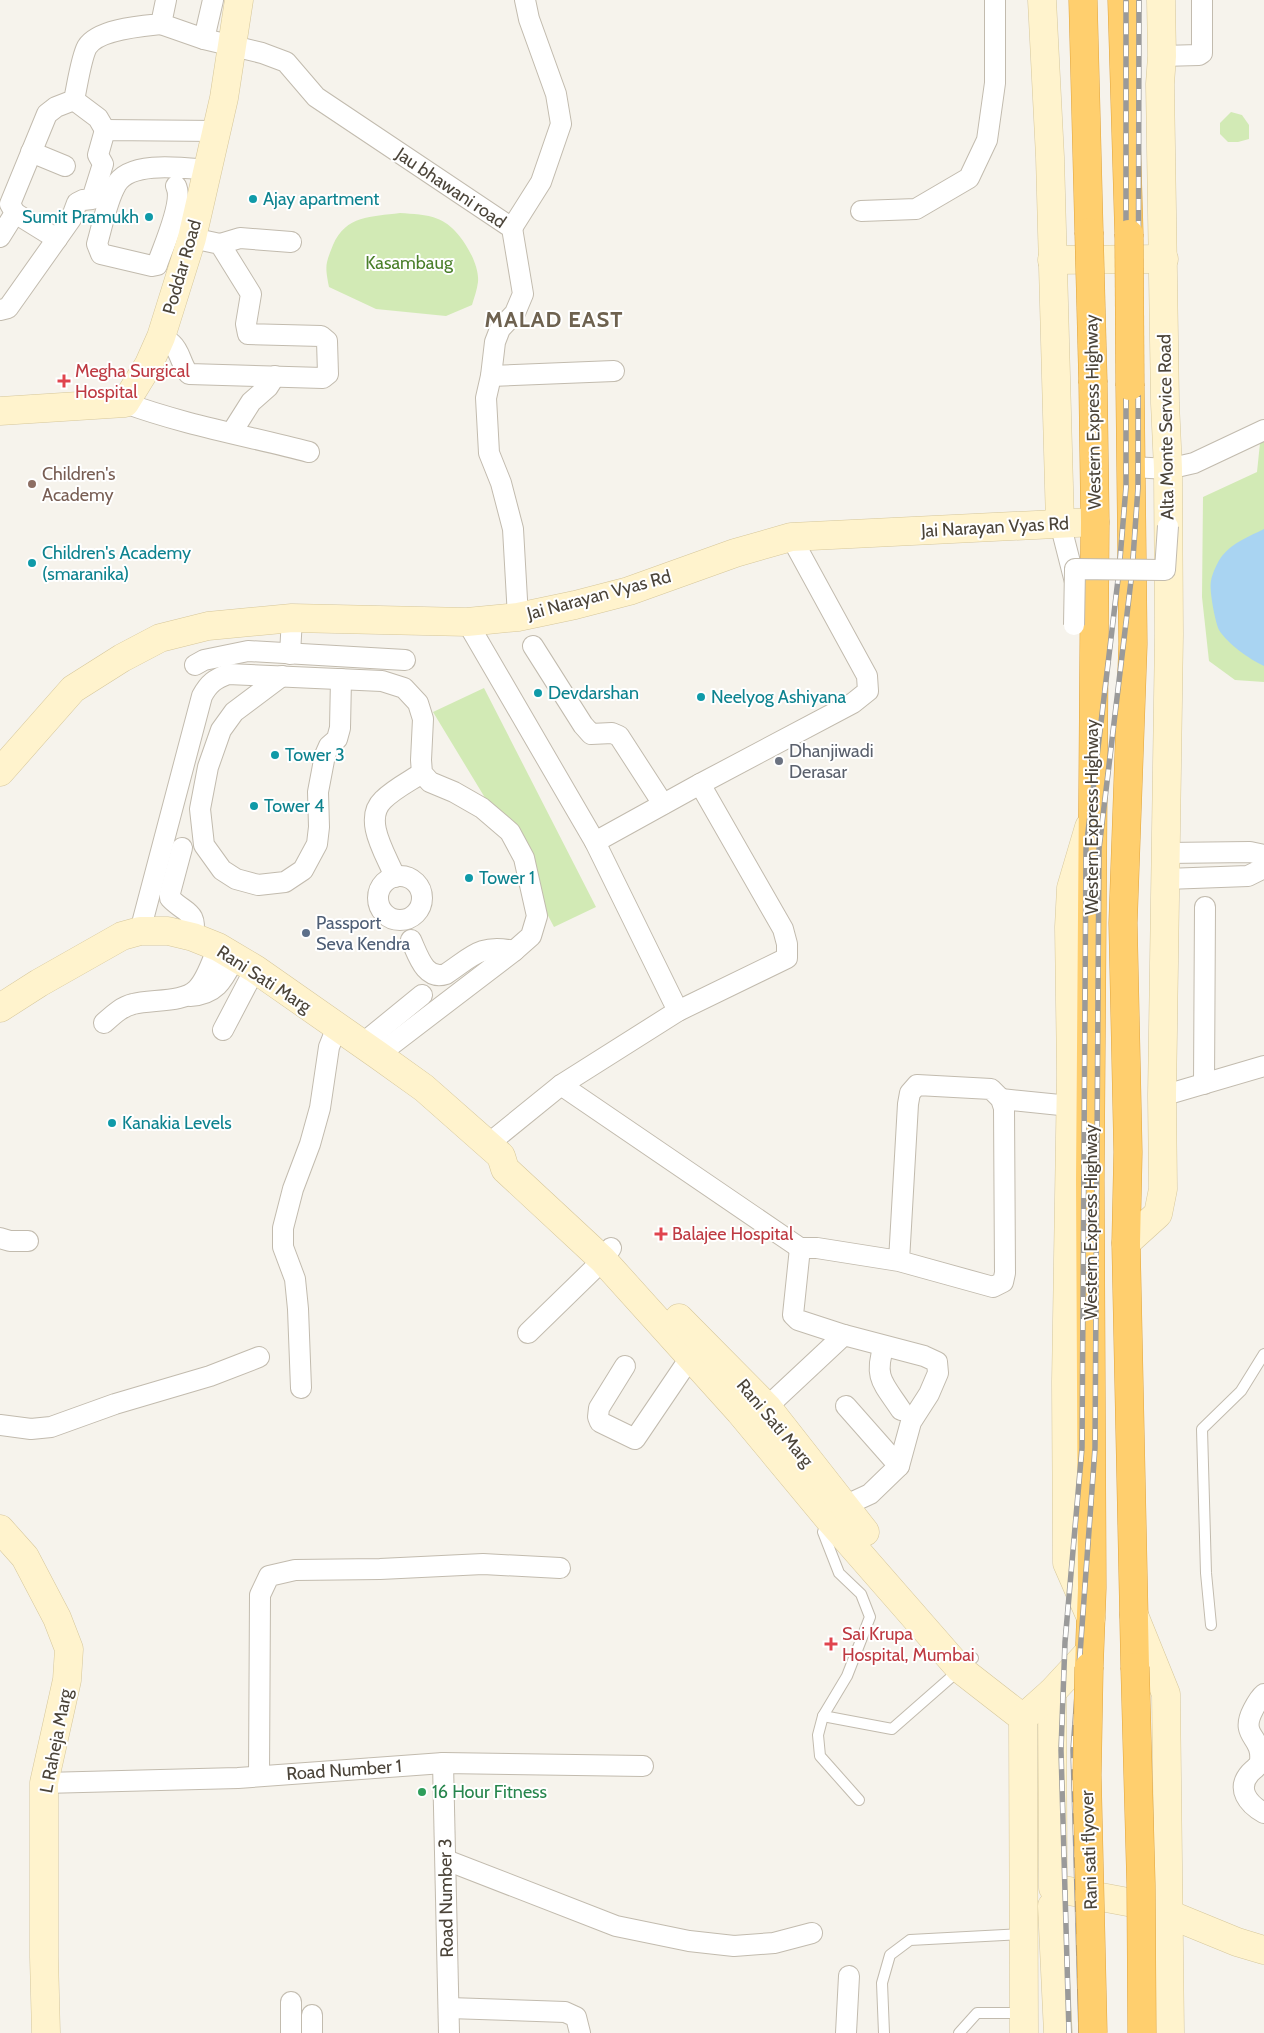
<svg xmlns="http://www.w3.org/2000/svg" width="1264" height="2033" font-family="Cabin,sans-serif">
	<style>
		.green { fill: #d2eab5 }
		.water { fill: #a9d4f2 }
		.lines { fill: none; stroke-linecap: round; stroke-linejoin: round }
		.lane-casing { stroke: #c2bbae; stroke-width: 12 }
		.street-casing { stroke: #c2bbae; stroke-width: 22 }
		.secondary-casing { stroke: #d6c79b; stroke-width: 29 }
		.highway-casing { stroke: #e0a43c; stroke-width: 29 }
		.lane { stroke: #fff; stroke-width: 10 }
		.street { stroke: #fff; stroke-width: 20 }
		.secondary { stroke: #fff3cd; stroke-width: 28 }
		.highway { stroke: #ffcf6e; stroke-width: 28 }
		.rail-casing { stroke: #9a9a9a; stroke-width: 5.5 }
		.rail { stroke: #fff; stroke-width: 4; stroke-dasharray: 11; stroke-linecap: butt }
		.street-bridge-casing { stroke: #c2bbae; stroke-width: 22; stroke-linecap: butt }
		.highway-bridge-casing { stroke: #e0a43c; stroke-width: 29; stroke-linecap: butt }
		.street-bridge { stroke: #fff; stroke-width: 20 }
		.highway-bridge { stroke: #ffcf6e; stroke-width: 28 }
		.culture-dot { fill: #0f9aa8; stroke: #fff; stroke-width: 2 }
		.health-dot { fill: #e0444e; stroke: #fff; stroke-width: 2 }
		.education-dot { fill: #8d6e63; stroke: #fff; stroke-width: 2 }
		.worship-dot { fill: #6b7280; stroke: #fff; stroke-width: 2 }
		.service-dot { fill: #5c6f8a; stroke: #fff; stroke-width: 2 }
		.leisure-dot { fill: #2e9e5b; stroke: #fff; stroke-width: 2 }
		.labels { text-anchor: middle; stroke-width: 4; stroke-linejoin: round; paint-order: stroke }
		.street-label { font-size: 18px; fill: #4b4439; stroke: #fff }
		.culture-label { font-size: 18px; fill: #0d838f; stroke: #fff; text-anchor: start }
		.park-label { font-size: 18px; fill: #4a7f2a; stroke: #fff }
		.health-label { font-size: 18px; fill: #be3a42; stroke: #fff; text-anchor: start }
		.education-label { font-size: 18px; fill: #785e54; stroke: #fff; text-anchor: start }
		.worship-label { font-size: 18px; fill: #5b616d; stroke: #fff; text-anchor: start }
		.service-label { font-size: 18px; fill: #4e5e75; stroke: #fff; text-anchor: start }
		.leisure-label { font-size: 18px; fill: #27864d; stroke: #fff; text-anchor: start }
		.district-label { font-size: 22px; font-weight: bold; letter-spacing: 1px; fill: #6e6250; stroke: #fff }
	</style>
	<rect width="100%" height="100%" fill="#f6f3ec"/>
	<!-- green -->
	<g class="green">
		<path d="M 1231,112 L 1242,115 L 1249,125 L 1249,139 L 1238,142 L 1228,142 L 1220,134 L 1220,123 Z"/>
		<path d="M 400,213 C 413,214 426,214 438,219 C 458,226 480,262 478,282 C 477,290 474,298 472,305 L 446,316 L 376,309 L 329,287 C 325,266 325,265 333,245 C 346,215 371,217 400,213 Z"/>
		<path d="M 1264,440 L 1264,682 L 1235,680 L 1209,661 L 1202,597 L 1203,497 L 1257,472 L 1260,443 Z"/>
		<path d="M 484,688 L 596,907 L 554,927 L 493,811 L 433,712 Z"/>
	</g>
	<!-- water -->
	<path class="water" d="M 1264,529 L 1264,666 C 1249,659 1228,644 1219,630 C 1215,621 1209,590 1211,581 C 1212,574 1218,561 1222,556 C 1232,543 1250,536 1264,529 Z"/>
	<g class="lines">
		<defs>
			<g id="lane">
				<path d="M 826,1523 L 823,1532 L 839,1573 L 861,1594 L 870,1617 L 847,1676 L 823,1716 L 818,1735 L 820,1756 L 859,1800"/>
				<path d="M 1211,1625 L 1206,1573 L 1202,1429 L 1241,1391 L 1264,1354"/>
				<path d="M 823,1716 L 892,1729 L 973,1658"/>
				<path d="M 884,2033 L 882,1983 L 890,1955 L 910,1940 L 1022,1934"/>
				<path d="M 959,2033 L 977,2013 L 1022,2013"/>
			</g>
			<g id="street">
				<path d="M 161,24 L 204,39 L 262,53 L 286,62 L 316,97 L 512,228 L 523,294 L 515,313 L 500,329 L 495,342 L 491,376 L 486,398 L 489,453 L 501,483 L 513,529 L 518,617"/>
				<path d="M 204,39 L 213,0"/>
				<path d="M 1162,56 L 1199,55 L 1202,53 L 1202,0"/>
				<path d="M 74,100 L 98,118 L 105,130"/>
				<path d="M 31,152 L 65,166"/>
				<path d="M 176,186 C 184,202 163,247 157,265 L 152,266 L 101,254 L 97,244 C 102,227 107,200 116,185 C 129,160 184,168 208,170"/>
				<path d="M 861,211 L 916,209 L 969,178 L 987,140 L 995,83 L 995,0"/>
				<path d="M 15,213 L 57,239"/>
				<path d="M 512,228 L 541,182 L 561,124 L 556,94 L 529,19 L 525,0"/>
				<path d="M 0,237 L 15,213 L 10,204 L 47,114 L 56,107 L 74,100 C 77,87 81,58 87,47 C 98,29 142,26 161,24 L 166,0"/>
				<path d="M 220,244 L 240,238 L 291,242"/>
				<path d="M 0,310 L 8,308 L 71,219 L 77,203 L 83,200 L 92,199 L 103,164 L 98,155 L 105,130 L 217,131"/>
				<path d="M 161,337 C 165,339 169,341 172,344 C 181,352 181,366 189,374 L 323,378 L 328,374 L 327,341 L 321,336 L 248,334 L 246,324 L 251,294 L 220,244 L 192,238"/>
				<path d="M 491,376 L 614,371"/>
				<path d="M 125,403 C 185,425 248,436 309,452"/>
				<path d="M 232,432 L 251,402 L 268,387 L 275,376"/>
				<path d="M 1132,467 L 1168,469 L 1194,463 L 1264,430"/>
				<path d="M 1060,523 L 1075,582"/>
				<path d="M 467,622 L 595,842 L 678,1011"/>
				<path d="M 533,646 L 583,725 L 591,734 L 612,733 L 619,736 L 663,804"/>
				<path d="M 290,654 L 292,618"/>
				<path d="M 195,665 L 204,660 L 248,651 L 405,660"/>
				<path d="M 282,676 L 234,712 L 221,730 L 208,767 L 200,809 L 204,845 L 222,870 L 236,879 L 258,885 L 285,882 L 303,870 L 317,844 L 319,827 L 318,792 L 325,755 L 329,746 L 337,739 L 340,728 L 341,679"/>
				<path d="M 595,842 L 700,784 L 853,703 L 868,691 L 867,676 L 791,537"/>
				<path d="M 182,848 L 170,893 L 170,898 C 185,914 198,910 193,937"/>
				<path d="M 1166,853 L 1250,852 L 1264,855"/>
				<circle cx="400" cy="898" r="22"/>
				<path d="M 395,877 C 387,856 362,820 383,800 C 394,789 410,781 422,773"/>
				<path d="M 1166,879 L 1248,876 L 1264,868"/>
				<path d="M 140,931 L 202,696 C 209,683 215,679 228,674 L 382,681 L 404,688 L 418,703 L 423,719 L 421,760 L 422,773 L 430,782 L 454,792 L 482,808 L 510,832 L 524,858 L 537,916 L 531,936 L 514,951 L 378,1055"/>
				<path d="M 411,940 C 418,955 425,981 446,974 C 473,956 480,944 514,951"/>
				<path d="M 190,996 C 217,994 223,980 235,957"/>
				<path d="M 104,1023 C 113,1015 121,1007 133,1004 C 151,999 184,1003 197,989 C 207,979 212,961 218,947"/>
				<path d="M 223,1030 L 255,969"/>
				<path d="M 362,1044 L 422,995"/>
				<path d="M 1204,1084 L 1205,907"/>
				<path d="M 561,1085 L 800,1248"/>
				<path d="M 1162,1096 L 1264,1066"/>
				<path d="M 1001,1099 L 1070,1106"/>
				<path d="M 487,1145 L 561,1085 L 678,1011 L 787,958 L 787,944 L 783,929 L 700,784"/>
				<path d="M 0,1238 L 10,1241 L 28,1241"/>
				<path d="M 528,1333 L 603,1260 L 611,1248"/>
				<path d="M 844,1335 L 798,1320 L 793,1315 L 800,1248 L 817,1248 L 899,1261 L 908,1104 L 910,1093 L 917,1085 L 991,1089 L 1001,1099 L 1004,1108 L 1005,1273 L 1003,1282 L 993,1287 L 899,1261"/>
				<path d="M 884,1346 C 873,1378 884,1384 901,1410"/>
				<path d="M 625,1366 L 599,1408 L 598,1417 L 600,1422 L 635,1439 L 698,1346"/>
				<path d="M 301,1388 L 298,1309 L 295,1279 L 283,1247 L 283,1228 L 293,1189 L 310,1144 L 320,1108 L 329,1047 L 337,1027"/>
				<path d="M 846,1406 L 899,1466"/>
				<path d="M 759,1416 L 767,1407 L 844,1335 L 924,1356 L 937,1362 L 938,1373 L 929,1394 L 911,1422 L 899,1466 L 870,1494 L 844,1506 L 834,1513"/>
				<path d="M 0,1425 L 31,1429 L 51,1427 L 115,1404 L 210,1376 L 259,1357"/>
				<path d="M 1264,1694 C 1259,1698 1256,1704 1253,1710 C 1239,1737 1263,1736 1260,1761 C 1259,1766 1254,1769 1250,1773 C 1236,1789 1248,1804 1264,1813"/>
				<path d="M 443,1763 L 449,2033"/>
				<path d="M 259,1776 L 260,1595 L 269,1576 L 295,1570 L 380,1569 L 483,1564 L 560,1568"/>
				<path d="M 44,1783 L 238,1778 L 443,1763 L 643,1766"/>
				<path d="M 446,1860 L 616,1926 L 689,1941 L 734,1946 L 774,1943 L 812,1933"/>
				<path d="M 291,2002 L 291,2033"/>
				<path d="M 449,2008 L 565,2012 L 576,2017 L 580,2033"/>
				<path d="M 312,2015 L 312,2033"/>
				<path d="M 846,2033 L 849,1976"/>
			</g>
			<g id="secondary">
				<path d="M 1042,0 L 1050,157 L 1060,523"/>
				<path d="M 1052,260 L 1164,259"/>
				<path d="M 0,411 L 125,403 L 149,364 L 161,337 L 192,238 L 224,98 L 239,0"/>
				<path d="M 0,772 L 73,689 L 122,658 L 160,638 L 208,626 L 292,618 L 467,622 L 518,617 L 575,605 L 629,591 L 735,553 L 791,537 L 1095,522"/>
				<path d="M 1089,827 L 1071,888 L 1069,927 L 1071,1075 L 1066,1382 L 1067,1563 L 1091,1618"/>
				<path d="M 0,1008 L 39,983 L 122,936 L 140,931 L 168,931 L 193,937 L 218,947 L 255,969 L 378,1055 L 424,1088 L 501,1156 L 505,1169 L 603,1260 L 740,1412 L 828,1518 L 960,1669 L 1023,1718"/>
				<path d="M 1126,1243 L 1158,1214 L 1163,1189 L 1162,1096 L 1169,634 L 1168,469 L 1165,403 L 1160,84 L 1162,56 L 1161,0"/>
				<path d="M 679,1318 L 767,1407 L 865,1532"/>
				<path d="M 0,1529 L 25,1557 L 57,1618 L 69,1649 L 67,1680 L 44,1783 L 44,1957 L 46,2033"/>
				<path d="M 1134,1615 L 1166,1694 L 1170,2033"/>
				<path d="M 1052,1692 L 1053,1888 L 1149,1906 L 1237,1942 L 1264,1950"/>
				<path d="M 1052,1906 L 1058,2033"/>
				<path d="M 1024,2033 L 1023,1718 L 1052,1692 L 1089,1652"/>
			</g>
			<g id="highway">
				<path d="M 1083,0 L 1089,232"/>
				<path d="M 1122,0 L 1129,234"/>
				<path d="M 1130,386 L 1133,644 L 1123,923 L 1128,1152 L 1126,1243 L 1135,1667"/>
				<path d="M 1089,1667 L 1092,1588 L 1090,1180 L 1095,522 L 1093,383"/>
			</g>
		</defs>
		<!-- lane casing -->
		<use href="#lane" class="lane-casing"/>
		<!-- street casing -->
		<use href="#street" class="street-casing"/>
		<!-- secondary casing -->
		<use href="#secondary" class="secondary-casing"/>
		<!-- highway casing -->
		<use href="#highway" class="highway-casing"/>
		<!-- lane -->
		<use href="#lane" class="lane"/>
		<!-- street -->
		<use href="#street" class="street"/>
		<!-- secondary -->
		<use href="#secondary" class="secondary"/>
		<!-- highway -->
		<use href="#highway" class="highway"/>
		<defs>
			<g id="rail">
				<path d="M 1069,2033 L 1061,1750 L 1065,1642 L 1082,1448 L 1086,849 L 1119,571 L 1126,487 L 1126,0"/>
				<path d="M 1081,2033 L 1073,1750 L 1095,1448 L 1099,849 L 1132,572 L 1138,488 L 1139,0"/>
			</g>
		</defs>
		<!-- rail casing -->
		<use href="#rail" class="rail-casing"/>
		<!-- rail -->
		<use href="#rail" class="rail"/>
		<defs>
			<path id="street-bridge" d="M 1074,625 L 1075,569 L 1165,570 L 1168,526"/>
			<g id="highway-bridge">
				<path d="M 1089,232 L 1093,383"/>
				<path d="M 1129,234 L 1130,386"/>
				<path d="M 1089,1667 L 1087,1775 L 1093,2033"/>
				<path d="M 1135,1667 L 1141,1884 L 1142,2033"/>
			</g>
		</defs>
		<!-- street-bridge casing -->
		<use href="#street-bridge" class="street-bridge-casing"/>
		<!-- highway-bridge casing -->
		<use href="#highway-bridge" class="highway-bridge-casing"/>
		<!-- street-bridge -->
		<use href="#street-bridge" class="street-bridge"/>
		<!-- highway-bridge -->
		<use href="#highway-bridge" class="highway-bridge"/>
	</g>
	<!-- markers -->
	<g class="culture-dot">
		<circle cx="253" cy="199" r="5"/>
		<circle cx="149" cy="217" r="5"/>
		<circle cx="32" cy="563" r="5"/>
		<circle cx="538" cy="693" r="5"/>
		<circle cx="701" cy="697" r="5"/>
		<circle cx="275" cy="755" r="5"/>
		<circle cx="254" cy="806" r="5"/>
		<circle cx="469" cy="878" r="5"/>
		<circle cx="112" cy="1123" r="5"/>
	</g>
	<g class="health-dot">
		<path d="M61.5 373.5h5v5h5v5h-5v5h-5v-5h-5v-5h5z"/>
		<path d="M658.5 1226.5h5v5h5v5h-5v5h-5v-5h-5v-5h5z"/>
		<path d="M828.5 1636.5h5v5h5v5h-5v5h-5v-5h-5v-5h5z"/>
	</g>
	<circle class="education-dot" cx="32" cy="484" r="5"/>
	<circle class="worship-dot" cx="779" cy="761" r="5"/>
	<circle class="service-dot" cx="306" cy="933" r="5"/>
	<circle class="leisure-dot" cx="422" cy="1792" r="5"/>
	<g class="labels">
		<!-- street labels -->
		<g class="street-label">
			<text transform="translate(451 188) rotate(34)" y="6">Jau bhawani road</text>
			<text transform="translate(182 267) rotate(-74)" y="6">Poddar Road</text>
			<text transform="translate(1093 412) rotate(-91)" y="6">Western Express Highway</text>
			<text transform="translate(1166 427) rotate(-91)" y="6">Alta Monte Service Road</text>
			<text transform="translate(995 527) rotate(-3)" y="6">Jai Narayan Vyas Rd</text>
			<text transform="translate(599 595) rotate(-15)" y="6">Jai Narayan Vyas Rd</text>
			<text transform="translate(1092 817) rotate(-90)" y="6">Western Express Highway</text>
			<text transform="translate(264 979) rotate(33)" y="6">Rani Sati Marg</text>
			<text transform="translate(1091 1222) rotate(-90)" y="6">Western Express Highway</text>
			<text transform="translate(775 1423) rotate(50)" y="6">Rani Sati Marg</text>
			<text transform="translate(56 1741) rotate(-79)" y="6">L Raheja Marg</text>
			<text transform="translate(344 1770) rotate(-4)" y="6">Road Number 1</text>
			<text transform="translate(1089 1850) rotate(-92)" y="6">Rani sati flyover</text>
			<text transform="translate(446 1898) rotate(-91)" y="6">Road Number 3</text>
		</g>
		<!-- culture labels -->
		<g class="culture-label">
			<text x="263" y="205">Ajay apartment</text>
			<text x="139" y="223" text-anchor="end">Sumit Pramukh</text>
			<text x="42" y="559">Children's Academy<tspan x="42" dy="21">(smaranika)</tspan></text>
			<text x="548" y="699">Devdarshan</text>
			<text x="711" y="703">Neelyog Ashiyana</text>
			<text x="285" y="761">Tower 3</text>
			<text x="264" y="812">Tower 4</text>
			<text x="479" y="884">Tower 1</text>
			<text x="122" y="1129">Kanakia Levels</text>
		</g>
		<!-- park labels -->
		<g class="park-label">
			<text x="409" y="269">Kasambaug</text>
		</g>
		<!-- health labels -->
		<g class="health-label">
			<text x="75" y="377">Megha Surgical<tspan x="75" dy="21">Hospital</tspan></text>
			<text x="672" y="1240">Balajee Hospital</text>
			<text x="842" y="1640">Sai Krupa<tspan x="842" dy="21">Hospital, Mumbai</tspan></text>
		</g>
		<!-- education labels -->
		<g class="education-label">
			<text x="42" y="480">Children's<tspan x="42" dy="21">Academy</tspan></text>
		</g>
		<!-- worship labels -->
		<g class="worship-label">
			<text x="789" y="757">Dhanjiwadi<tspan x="789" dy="21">Derasar</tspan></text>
		</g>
		<!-- service labels -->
		<g class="service-label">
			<text x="316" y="929">Passport<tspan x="316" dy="21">Seva Kendra</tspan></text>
		</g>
		<!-- leisure labels -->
		<g class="leisure-label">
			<text x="432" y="1798">16 Hour Fitness</text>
		</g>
		<!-- district labels -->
		<g class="district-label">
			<text x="554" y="327">MALAD EAST</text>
		</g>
	</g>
</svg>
